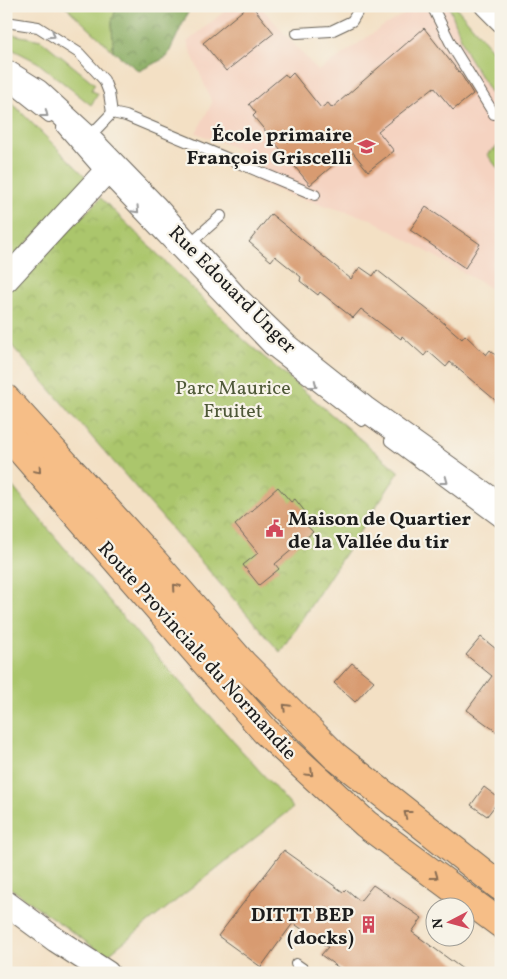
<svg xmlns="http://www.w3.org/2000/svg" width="507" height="979" font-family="Vollkorn,serif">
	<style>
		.built { fill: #f5d3c1 }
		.grass { fill: #abc66c; stroke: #647144 }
		.forest { fill: url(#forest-crowns); stroke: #52643e }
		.park { fill: url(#park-crowns); stroke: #647144 }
		.building { fill: #d89b71 }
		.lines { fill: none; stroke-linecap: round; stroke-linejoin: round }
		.service-casing { stroke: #676157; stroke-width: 12 }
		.minor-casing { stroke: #676157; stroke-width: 22 }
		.tertiary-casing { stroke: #676157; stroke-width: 26 }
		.trunk-casing { stroke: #676157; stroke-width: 30 }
		.service { stroke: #fff; stroke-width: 10 }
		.minor { stroke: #fff; stroke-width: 20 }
		.tertiary { stroke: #fff; stroke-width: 24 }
		.trunk { stroke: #f6be87; stroke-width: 28 }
		.oneway { stroke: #999 }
		.oneway2 { stroke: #896d52 }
		.labels { text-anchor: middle; stroke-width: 4.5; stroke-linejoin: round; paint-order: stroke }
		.poi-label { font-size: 20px; font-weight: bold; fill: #1c1c1c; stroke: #f7f3e8; text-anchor: end }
		.street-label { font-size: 20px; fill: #1c1c1c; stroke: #f7f3e8 }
		.park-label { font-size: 20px; fill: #4e5838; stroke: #f7f3e8 }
	</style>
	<defs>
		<pattern id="forest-crowns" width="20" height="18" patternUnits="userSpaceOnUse" patternTransform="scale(1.25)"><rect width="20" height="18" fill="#88ab60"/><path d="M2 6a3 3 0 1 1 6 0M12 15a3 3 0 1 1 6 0" fill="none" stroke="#6e8a4e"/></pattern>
		<pattern id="park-crowns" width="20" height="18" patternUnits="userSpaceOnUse" patternTransform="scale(1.25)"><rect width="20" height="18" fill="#abc66c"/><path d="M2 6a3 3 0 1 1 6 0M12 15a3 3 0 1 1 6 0" fill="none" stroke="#93aa5d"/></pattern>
	</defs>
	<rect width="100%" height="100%" fill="#f7f3e8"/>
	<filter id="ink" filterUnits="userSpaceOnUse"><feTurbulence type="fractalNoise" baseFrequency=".02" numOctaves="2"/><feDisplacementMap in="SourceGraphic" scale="10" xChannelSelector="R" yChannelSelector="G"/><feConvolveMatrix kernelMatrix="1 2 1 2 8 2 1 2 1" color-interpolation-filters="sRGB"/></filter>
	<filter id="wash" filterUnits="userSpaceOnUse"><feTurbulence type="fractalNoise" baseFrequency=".0096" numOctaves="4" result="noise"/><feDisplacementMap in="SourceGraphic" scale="20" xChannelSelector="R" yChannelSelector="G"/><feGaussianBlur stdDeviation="1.12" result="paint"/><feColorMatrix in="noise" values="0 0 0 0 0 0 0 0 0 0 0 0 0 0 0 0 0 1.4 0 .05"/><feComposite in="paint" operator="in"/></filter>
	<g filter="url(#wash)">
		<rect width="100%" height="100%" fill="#f3e0c4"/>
		<!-- built -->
		<path class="built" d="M 231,6 L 260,6 L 318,71 L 385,25 L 419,6 L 449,6 L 467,54 L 501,110 L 501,297 L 495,291 L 371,219 L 289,195 L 254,180 L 268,160 L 196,133 L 212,103 L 187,42 Z"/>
		<!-- grass -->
		<g class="grass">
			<path d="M 65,6 L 117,6 L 112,21 L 113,51 Z"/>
			<path d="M 449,6 L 455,6 L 501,60 L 501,110 L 467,54 Z"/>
			<path d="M 6,33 L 41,40 L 95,84 L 91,90 L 98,94 L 91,105 L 37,62 L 6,46 Z"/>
			<path d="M 6,97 L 88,179 L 6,265 Z"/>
			<path d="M 6,479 L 146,644 L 293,808 L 106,956 L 6,885 Z"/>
		</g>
		<!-- forest -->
		<path class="forest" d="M 117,6 L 191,6 L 167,57 L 139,71 L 113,51 L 112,21 Z"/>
		<!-- park -->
		<g class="park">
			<path d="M 501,144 L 501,173 L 487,154 Z"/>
			<path d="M 101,198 L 244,340 L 399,472 L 280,652 L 6,339 L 6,291 Z"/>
		</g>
		<g id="blocks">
			<!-- building -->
			<g class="building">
				<path d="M 248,6 L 252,6 L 274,33 L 226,71 L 203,43 Z"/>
				<path d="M 424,28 L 462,76 L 473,94 L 453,110 L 434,87 L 378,131 L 394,151 L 368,171 L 351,150 L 310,185 L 253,116 L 256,113 L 249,104 L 285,74 L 288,78 L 293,73 L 321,108 L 328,103 L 332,108 Z"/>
				<path d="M 426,207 L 480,244 L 465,268 L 410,230 Z"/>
				<path d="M 271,214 L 351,279 L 360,267 L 373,276 L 377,270 L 438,318 L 462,339 L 465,335 L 486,355 L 490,350 L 501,360 L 501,405 L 450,362 L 446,367 L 428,351 L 424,356 L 402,336 L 401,339 L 361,309 L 353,318 L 320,292 L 318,295 L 300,281 L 301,277 L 275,256 L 271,261 L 249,242 Z"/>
				<path d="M 278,487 L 291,502 L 295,499 L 306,513 L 300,518 L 313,532 L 275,564 L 279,569 L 259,585 L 243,565 L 258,553 L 235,525 Z"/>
				<path d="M 481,637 L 501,653 L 501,735 L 467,710 L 492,676 L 466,655 Z"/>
				<path d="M 352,663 L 374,681 L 355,702 L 334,683 Z"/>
				<path d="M 484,787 L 500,799 L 487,816 L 471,805 Z"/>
				<path d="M 284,850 L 343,892 L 346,889 L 360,901 L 373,885 L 422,918 L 412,932 L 468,973 L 346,973 L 321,955 L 328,947 L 293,923 L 261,967 L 218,936 Z"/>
			</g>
		</g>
	</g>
	<g filter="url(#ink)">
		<use href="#blocks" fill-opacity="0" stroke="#676157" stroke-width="1"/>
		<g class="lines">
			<defs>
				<g id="service">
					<path d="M 432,6 L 452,46 L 494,114"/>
					<path d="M 6,22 L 38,27 L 79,53 L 104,80 L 109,93 L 112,113"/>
					<path d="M 297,33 L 331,31 L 352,21 L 361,6"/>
					<path d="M 15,90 L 49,117"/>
					<path d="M 62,128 L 103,175 L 269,349 L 362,421"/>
					<path d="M 88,138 L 112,113 L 126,116 L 315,195"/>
					<path d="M 188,245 L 221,216"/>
					<path d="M 390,441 L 501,523"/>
					<path d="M 296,964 L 309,973"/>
				</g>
				<path id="minor" d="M 485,6 L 501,22"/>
				<g id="tertiary">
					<path d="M 6,72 L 38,92 L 88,138 L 154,206 L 236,298 L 286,346 L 364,408 L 501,506"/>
					<path d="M 6,280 L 112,165"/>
					<path d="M 6,903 L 56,940 L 107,973"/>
				</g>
				<g id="trunk">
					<path d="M 6,399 L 155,563 L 243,664 L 335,756 L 501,887"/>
					<path d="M 6,433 L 265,731 L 366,824 L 501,924"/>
				</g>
			</defs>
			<!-- service casing -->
			<use href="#service" class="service-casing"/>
			<!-- minor casing -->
			<use href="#minor" class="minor-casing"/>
			<!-- tertiary casing -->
			<use href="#tertiary" class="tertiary-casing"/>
			<!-- trunk casing -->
			<use href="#trunk" class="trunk-casing"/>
			<!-- service -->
			<use href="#service" class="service"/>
			<!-- minor -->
			<use href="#minor" class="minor"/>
			<!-- tertiary -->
			<use href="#tertiary" class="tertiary"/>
			<!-- trunk -->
			<use href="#trunk" class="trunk"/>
		</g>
		<!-- one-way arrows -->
		<defs><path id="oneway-chevron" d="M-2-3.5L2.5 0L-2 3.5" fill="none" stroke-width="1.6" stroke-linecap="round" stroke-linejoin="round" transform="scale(1.25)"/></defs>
		<g class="oneway">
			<use href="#oneway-chevron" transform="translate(52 35) rotate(33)"/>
			<use href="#oneway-chevron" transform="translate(45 114) rotate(38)"/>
			<use href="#oneway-chevron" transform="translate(136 210) rotate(47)"/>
			<use href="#oneway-chevron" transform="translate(314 385) rotate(38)"/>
			<use href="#oneway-chevron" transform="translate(445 481) rotate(37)"/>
		</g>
		<g class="oneway2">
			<use href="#oneway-chevron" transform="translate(38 470) rotate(49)"/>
			<use href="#oneway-chevron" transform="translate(176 587) rotate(-131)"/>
			<use href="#oneway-chevron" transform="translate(286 707) rotate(-135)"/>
			<use href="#oneway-chevron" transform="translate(310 773) rotate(43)"/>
			<use href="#oneway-chevron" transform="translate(407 814) rotate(-142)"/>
			<use href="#oneway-chevron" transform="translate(435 876) rotate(36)"/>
		</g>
	</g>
	<!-- icons -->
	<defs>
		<symbol id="school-bare" viewBox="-9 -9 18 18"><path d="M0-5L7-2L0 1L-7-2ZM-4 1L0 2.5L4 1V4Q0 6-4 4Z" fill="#d1495b" stroke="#f7f3e8" stroke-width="2.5" paint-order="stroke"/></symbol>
		<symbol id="civic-bare" viewBox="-9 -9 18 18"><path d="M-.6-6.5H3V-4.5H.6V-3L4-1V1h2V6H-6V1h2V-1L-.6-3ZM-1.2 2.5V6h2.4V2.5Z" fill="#d1495b" stroke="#f7f3e8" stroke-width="2.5" paint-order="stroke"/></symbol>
		<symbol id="building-bare" viewBox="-9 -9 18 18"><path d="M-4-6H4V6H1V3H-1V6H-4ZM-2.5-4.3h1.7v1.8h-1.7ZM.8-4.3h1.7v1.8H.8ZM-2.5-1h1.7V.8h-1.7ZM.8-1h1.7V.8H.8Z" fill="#d1495b" stroke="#f7f3e8" stroke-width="2.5" paint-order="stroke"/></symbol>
	</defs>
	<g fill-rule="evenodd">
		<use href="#school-bare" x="354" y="134" width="25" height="25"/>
		<use href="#civic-bare" x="262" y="516" width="25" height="25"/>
		<use href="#building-bare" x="356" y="912" width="25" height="25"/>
	</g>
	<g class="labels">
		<!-- poi labels -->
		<g class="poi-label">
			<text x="352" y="141">École primaire<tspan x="352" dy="23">François Griscelli</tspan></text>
			<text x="288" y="525" text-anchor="start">Maison de Quartier<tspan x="288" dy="23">de la Vallée du tir</tspan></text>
			<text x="354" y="921">DITTT BEP<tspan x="354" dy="23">(docks)</tspan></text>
		</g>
		<!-- street labels -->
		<g class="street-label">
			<text transform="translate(233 289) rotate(45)" y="7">Rue Edouard Unger</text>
			<text transform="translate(198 650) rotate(48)" y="7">Route Provinciale du Normandie</text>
		</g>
		<!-- park labels -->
		<g class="park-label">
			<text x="233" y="394">Parc Maurice<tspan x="233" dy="23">Fruitet</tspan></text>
		</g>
	</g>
	<!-- margin -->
	<rect width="507" height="979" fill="none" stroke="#f7f3e8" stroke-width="25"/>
	<!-- north arrow -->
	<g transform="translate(450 922) rotate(264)"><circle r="24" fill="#f7f3e8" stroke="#9f9d96"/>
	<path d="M0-4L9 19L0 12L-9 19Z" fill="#d1495b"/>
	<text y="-8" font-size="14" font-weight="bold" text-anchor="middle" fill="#1c1c1c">N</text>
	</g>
</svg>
